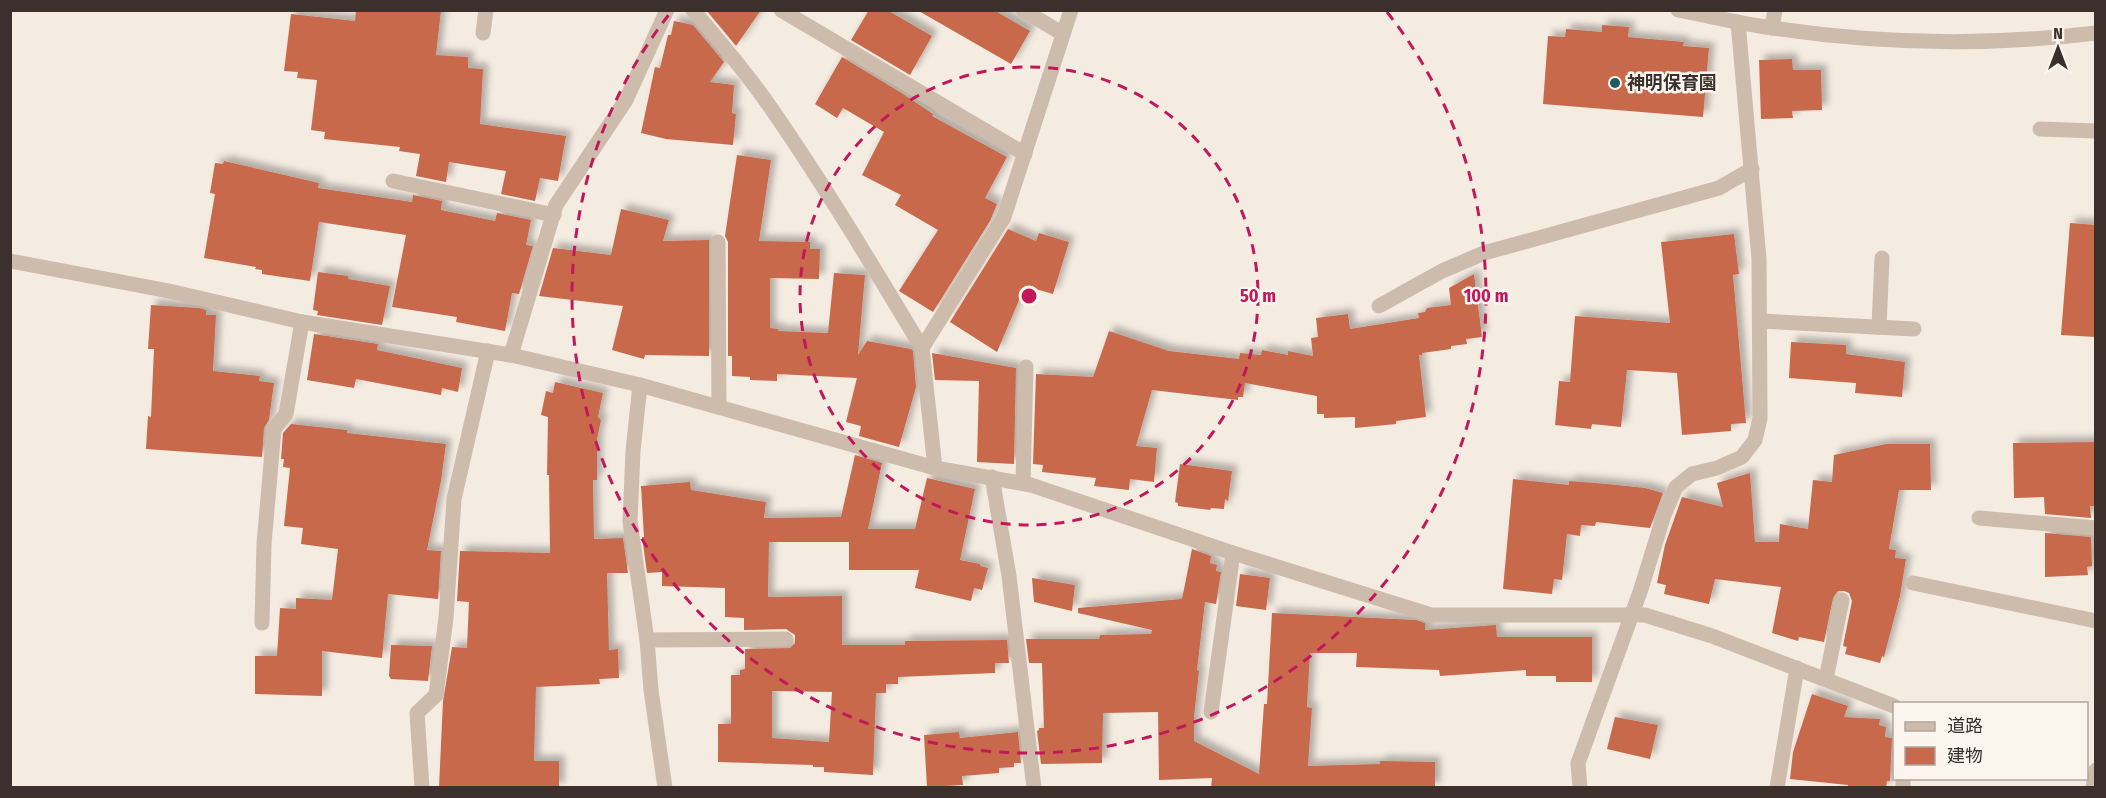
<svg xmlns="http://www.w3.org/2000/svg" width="2106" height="798" font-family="'Fira Sans Condensed','Noto Sans JP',sans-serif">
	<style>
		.building { fill: #c8694b; fill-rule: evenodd; filter: url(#shadow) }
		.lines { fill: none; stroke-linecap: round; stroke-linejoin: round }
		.service { stroke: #cdbbac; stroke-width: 15 }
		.minor { stroke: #cdbbac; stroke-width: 15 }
		.tertiary { stroke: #cdbbac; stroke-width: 15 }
		.ring { fill: none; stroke: #c2185b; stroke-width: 3; stroke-dasharray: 10 8 }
		.poi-dot { fill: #1f5a5e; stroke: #fbf5ee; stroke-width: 2 }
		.labels { text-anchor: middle; stroke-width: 5; stroke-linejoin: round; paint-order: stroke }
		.poi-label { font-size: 18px; font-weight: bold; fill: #3b302b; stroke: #fbf5ee; text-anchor: start }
		.centre { fill: #c2185b; stroke: #fbf5ee; stroke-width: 3 }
		.ring-label { font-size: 18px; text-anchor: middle; font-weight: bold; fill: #c2185b; stroke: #fbf5ee; stroke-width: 5; stroke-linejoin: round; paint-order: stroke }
	</style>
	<defs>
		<filter id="shadow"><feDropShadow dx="5.5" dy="-5.5" stdDeviation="3" flood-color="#0004"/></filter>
	</defs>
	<rect width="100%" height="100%" fill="#f4ebe1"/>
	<!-- building -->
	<g class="building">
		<path d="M 356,10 L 441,10 L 436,55 L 468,57 L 468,68 L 483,69 L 480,124 L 566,136 L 558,181 L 540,178 L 535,201 L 501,194 L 506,171 L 449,162 L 446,182 L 416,176 L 420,154 L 399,151 L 400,147 L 324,139 L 325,132 L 311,130 L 317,80 L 297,78 L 298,72 L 284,71 L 291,14 L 355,21 Z"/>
		<path d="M 706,10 L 761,10 L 736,46 Z"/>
		<path d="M 869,10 L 887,10 L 932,36 L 910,75 L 851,40 Z"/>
		<path d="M 917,10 L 994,10 L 1030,31 L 1011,64 Z"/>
		<path d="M 674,21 L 693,25 L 724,62 L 710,82 L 734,85 L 732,113 L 736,114 L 733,145 L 666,139 L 641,133 L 655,67 L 660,68 L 668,35 L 671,35 Z"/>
		<path d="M 1602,25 L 1629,27 L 1628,37 L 1684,42 L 1683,46 L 1709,48 L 1703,117 L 1543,104 L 1548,36 L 1565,37 L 1566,29 L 1602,32 Z"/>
		<path d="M 842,57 L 900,92 L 933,114 L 932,116 L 1007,157 L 985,198 L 997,204 L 990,221 L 933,312 L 899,291 L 938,230 L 895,205 L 901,195 L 862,175 L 884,132 L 843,108 L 837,118 L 815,104 Z"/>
		<path d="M 1792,59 L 1793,70 L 1821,70 L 1822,110 L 1792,111 L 1793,118 L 1761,119 L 1759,60 Z"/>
		<path d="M 737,155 L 771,160 L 759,241 L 810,242 L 810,249 L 820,249 L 819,279 L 770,278 L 770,328 L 779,329 L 778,331 L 828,333 L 834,273 L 865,275 L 858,355 L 867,341 L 911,349 L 913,351 L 916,387 L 899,447 L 859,436 L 861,426 L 846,422 L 857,378 L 777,374 L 777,381 L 750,380 L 750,377 L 732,376 L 732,356 L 728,356 L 728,242 L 725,236 Z"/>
		<path d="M 224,161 L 319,183 L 318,188 L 412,202 L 413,195 L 442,201 L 441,210 L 495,221 L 497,213 L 531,220 L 526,245 L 533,246 L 519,294 L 512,293 L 505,331 L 456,322 L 457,317 L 392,307 L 406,235 L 319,222 L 310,281 L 262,274 L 262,270 L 255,269 L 256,267 L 204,258 L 215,194 L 210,193 L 215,163 L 223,164 Z"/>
		<path d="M 621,209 L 669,220 L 663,241 L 709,240 L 709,356 L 645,355 L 644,359 L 612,350 L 623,306 L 539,296 L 553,248 L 611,255 Z"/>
		<path d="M 2070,223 L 2096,225 L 2096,337 L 2061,335 Z"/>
		<path d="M 1008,229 L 1036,241 L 1039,233 L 1069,242 L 1053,294 L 1025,286 L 997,352 L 950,322 Z"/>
		<path d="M 1734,234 L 1739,274 L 1733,275 L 1746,423 L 1731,424 L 1731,431 L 1682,435 L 1677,373 L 1627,370 L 1621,427 L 1592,424 L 1591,429 L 1555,425 L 1559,381 L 1570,382 L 1575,316 L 1670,323 L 1661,242 Z"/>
		<path d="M 318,272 L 348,276 L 348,279 L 390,286 L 382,325 L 317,315 L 318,311 L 313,310 Z"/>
		<path d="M 1474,274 L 1482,337 L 1466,339 L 1467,344 L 1451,346 L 1451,349 L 1422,353 L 1422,355 L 1419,355 L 1426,417 L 1396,421 L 1396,424 L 1355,428 L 1355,417 L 1324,418 L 1324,414 L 1317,414 L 1317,396 L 1245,383 L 1243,397 L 1238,397 L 1238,400 L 1152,390 L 1136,446 L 1157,448 L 1154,482 L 1130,479 L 1129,490 L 1094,486 L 1096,478 L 1042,472 L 1043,465 L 1033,464 L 1036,374 L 1093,377 L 1109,331 L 1169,351 L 1239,359 L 1240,353 L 1261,355 L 1262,350 L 1288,355 L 1288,351 L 1313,356 L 1311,338 L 1318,337 L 1316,318 L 1348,314 L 1350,329 L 1419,318 L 1418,313 L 1425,312 L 1427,308 L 1451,305 L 1449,288 Z"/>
		<path d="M 151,305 L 199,308 L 206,310 L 206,315 L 216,315 L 213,371 L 260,376 L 259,381 L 274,383 L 269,420 L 264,428 L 262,457 L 146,449 L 148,416 L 151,417 L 154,349 L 148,349 Z"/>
		<path d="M 314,334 L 378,344 L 377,350 L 462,368 L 458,392 L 442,388 L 441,395 L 356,379 L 354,388 L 307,380 Z"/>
		<path d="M 1791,342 L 1846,345 L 1846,354 L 1905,362 L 1902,397 L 1855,393 L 1856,383 L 1789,378 Z"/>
		<path d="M 932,353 L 1016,368 L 1014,464 L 977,462 L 979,381 L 935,380 Z"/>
		<path d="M 555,382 L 603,393 L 598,417 L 601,420 L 597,439 L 597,480 L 593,480 L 594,539 L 623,538 L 628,573 L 607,573 L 609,650 L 618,649 L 619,678 L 599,679 L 600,684 L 536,687 L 534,761 L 559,761 L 559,788 L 439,788 L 443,701 L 452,647 L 467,648 L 469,602 L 457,601 L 460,551 L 550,553 L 549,475 L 547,475 L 548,417 L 541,415 L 546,391 L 553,393 Z"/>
		<path d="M 291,424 L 347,430 L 347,433 L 446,444 L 441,481 L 427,550 L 441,551 L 438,599 L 388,594 L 382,658 L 322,651 L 322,696 L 255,694 L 255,656 L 277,656 L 280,608 L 296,609 L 296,598 L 332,600 L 338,549 L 301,544 L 303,528 L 284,526 L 290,468 L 283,467 L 284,459 L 281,459 L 283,433 Z"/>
		<path d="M 2096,442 L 2096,506 L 2090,506 L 2091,518 L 2045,514 L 2044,497 L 2014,498 L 2013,443 Z"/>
		<path d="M 1886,444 L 1930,444 L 1931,490 L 1899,490 L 1889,549 L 1896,550 L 1895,558 L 1906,559 L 1900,596 L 1884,657 L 1882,656 L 1880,663 L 1845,654 L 1847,647 L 1843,646 L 1852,601 L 1849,593 L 1844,591 L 1838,591 L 1833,598 L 1824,642 L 1799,637 L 1798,641 L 1772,633 L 1781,587 L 1715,579 L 1709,604 L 1664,594 L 1666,585 L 1657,583 L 1665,545 L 1682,497 L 1723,507 L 1717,483 L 1750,473 L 1755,542 L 1779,542 L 1780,524 L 1808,529 L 1813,480 L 1832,482 L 1834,455 Z"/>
		<path d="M 855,455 L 882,463 L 868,529 L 915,529 L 927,478 L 975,489 L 960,560 L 980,564 L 980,566 L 988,568 L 982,590 L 974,588 L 971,601 L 915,588 L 919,570 L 849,570 L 849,542 L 769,542 L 768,597 L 842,596 L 842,645 L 905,645 L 905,641 L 1007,640 L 1009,663 L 995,663 L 995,673 L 898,677 L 898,684 L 886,684 L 886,693 L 876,693 L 873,775 L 824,772 L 824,767 L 813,767 L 813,765 L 718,762 L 718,724 L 731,724 L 731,675 L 740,675 L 740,670 L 745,669 L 745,649 L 790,648 L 795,643 L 795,635 L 786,629 L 744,630 L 744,618 L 725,617 L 725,588 L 662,586 L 662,572 L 647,573 L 642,537 L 644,537 L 641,486 L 690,482 L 691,490 L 766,502 L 764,518 L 841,517 ZM 772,691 L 832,692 L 829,742 L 772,738 Z"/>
		<path d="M 1180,464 L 1232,471 L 1228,501 L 1225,499 L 1224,509 L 1211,508 L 1210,510 L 1178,506 L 1178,503 L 1175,502 Z"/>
		<path d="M 1513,479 L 1569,485 L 1569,481 L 1607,484 L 1645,488 L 1663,493 L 1650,528 L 1596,522 L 1595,526 L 1581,525 L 1580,536 L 1567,534 L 1562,580 L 1554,579 L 1552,594 L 1503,589 Z"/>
		<path d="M 2045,533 L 2091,537 L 2092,566 L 2087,567 L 2088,575 L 2045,577 Z"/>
		<path d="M 1192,549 L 1211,556 L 1210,563 L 1217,565 L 1216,571 L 1221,572 L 1216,604 L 1205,602 L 1197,670 L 1199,671 L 1194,717 L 1194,741 L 1259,774 L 1264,704 L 1267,704 L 1272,613 L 1416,620 L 1425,623 L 1425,630 L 1496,625 L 1497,637 L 1592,637 L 1592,682 L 1556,682 L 1556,676 L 1526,676 L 1526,670 L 1440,676 L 1439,670 L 1356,667 L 1357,653 L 1310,653 L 1307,707 L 1312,708 L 1308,766 L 1380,764 L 1380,761 L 1435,762 L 1435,788 L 1211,788 L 1212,778 L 1159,780 L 1158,712 L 1103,713 L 1102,763 L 1041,764 L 1037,731 L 1039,730 L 1039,728 L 1044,728 L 1042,663 L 1029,663 L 1026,639 L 1099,639 L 1100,635 L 1151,634 L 1152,630 L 1078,613 L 1078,608 L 1182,599 Z"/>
		<path d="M 1240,574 L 1270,578 L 1266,610 L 1236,606 Z"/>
		<path d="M 1032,578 L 1075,585 L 1072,611 L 1034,602 Z"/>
		<path d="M 391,645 L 432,646 L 428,681 L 391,679 L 389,676 Z"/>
		<path d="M 1812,694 L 1848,706 L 1844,717 L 1880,719 L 1879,725 L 1886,727 L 1885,737 L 1892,738 L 1890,781 L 1887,781 L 1886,788 L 1848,788 L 1848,785 L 1790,779 L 1793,752 Z"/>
		<path d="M 1615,717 L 1658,725 L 1650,759 L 1607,749 Z"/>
		<path d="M 959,732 L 960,738 L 1018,732 L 1021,763 L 1014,763 L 1014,767 L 999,768 L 999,773 L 962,776 L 963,785 L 927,787 L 924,735 Z"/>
	</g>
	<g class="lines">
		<!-- service -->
		<g class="service">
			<path d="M 693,10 C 721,43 749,76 773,111 C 826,188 874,268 922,348"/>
			<path d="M 1023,10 L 1063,34"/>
			<path d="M 483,33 L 486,10"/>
			<path d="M 2040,129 L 2096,131"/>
			<path d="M 393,181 L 554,215"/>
			<path d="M 718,242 L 719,407"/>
			<path d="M 1379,306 L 1442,271 L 1484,253 L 1719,188 L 1752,169"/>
			<path d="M 1879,327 L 1882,258"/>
			<path d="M 1023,483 L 1026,367"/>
			<path d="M 1979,518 L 2096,528"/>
			<path d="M 1913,583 L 2096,621"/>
			<path d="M 262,623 L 264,544 L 274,429 L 286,414 L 302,322"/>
			<path d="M 647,640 L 786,639"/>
			<path d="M 1826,679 L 1842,600"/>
			<path d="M 1211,712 L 1233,553"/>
			<path d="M 422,788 L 417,713 L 436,695"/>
			<path d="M 1777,788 L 1797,668"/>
			<path d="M 1903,788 L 1903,778"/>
		</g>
		<!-- minor -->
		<g class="minor">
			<path d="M 781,10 L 1025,154"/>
			<path d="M 1772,28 L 1775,10"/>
			<path d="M 10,261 L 169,291 L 302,322 L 511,355 L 640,385 L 935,468 L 1031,485 L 1233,553 L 1431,615 L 1645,615 L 1712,636 L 1894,706"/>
			<path d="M 1760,321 L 1914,329"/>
			<path d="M 511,355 L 556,205 L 626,100 L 667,10"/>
			<path d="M 640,385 L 633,451 L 630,521 L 647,640 L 651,690 L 665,788"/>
			<path d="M 935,468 L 922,348 L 1004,217 L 1071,10"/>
			<path d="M 992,477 L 1009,576 L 1034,788"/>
			<path d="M 436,695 L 446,618 L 454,499 L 488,351"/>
			<path d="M 1580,788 L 1578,763 L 1640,592 L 1664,515 L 1676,487 L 1692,474 L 1717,468 L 1742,457 L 1755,440 L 1760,418 L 1759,259 L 1738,22"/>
			<path d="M 2093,788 L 2096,770"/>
		</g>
		<!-- tertiary -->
		<path class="tertiary" d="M 1678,10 C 1710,16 1741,24 1773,28 C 1879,44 1989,46 2096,33"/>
	</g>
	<!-- distance rings -->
	<g class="ring">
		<circle cx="1029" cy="296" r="229"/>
		<path d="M1387 12A457 457 0 1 1 671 12"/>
	</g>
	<!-- markers -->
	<circle class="poi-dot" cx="1615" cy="83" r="6"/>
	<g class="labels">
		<!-- poi labels -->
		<g class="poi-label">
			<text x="1627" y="89">神明保育園</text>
		</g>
	</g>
	<circle cx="1029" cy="296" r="9" class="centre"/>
	<g class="ring-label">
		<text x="1258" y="302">50 m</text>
		<text x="1486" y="302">100 m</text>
	</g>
	<!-- border -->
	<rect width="2106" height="798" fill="none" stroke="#3b302b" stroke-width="24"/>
	<!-- legend -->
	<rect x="1893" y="702" width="195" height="78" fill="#fbf5ee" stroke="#aea6a0" stroke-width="1.5"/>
	<rect x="1905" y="722" width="30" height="9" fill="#cdbbac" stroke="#aea6a0" stroke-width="1.5"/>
	<text x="1947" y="732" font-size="18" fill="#3b302b">道路</text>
	<rect x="1905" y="747" width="30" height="18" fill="#c8694b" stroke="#aea6a0" stroke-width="1.5"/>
	<text x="1947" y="762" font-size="18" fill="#3b302b">建物</text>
	<!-- north arrow -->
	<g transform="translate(2058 48)" stroke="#fbf5ee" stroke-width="4.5" paint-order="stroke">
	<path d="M0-4.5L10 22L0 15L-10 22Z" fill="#3b302b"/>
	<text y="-9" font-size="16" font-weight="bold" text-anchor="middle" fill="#3b302b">N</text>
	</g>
</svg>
